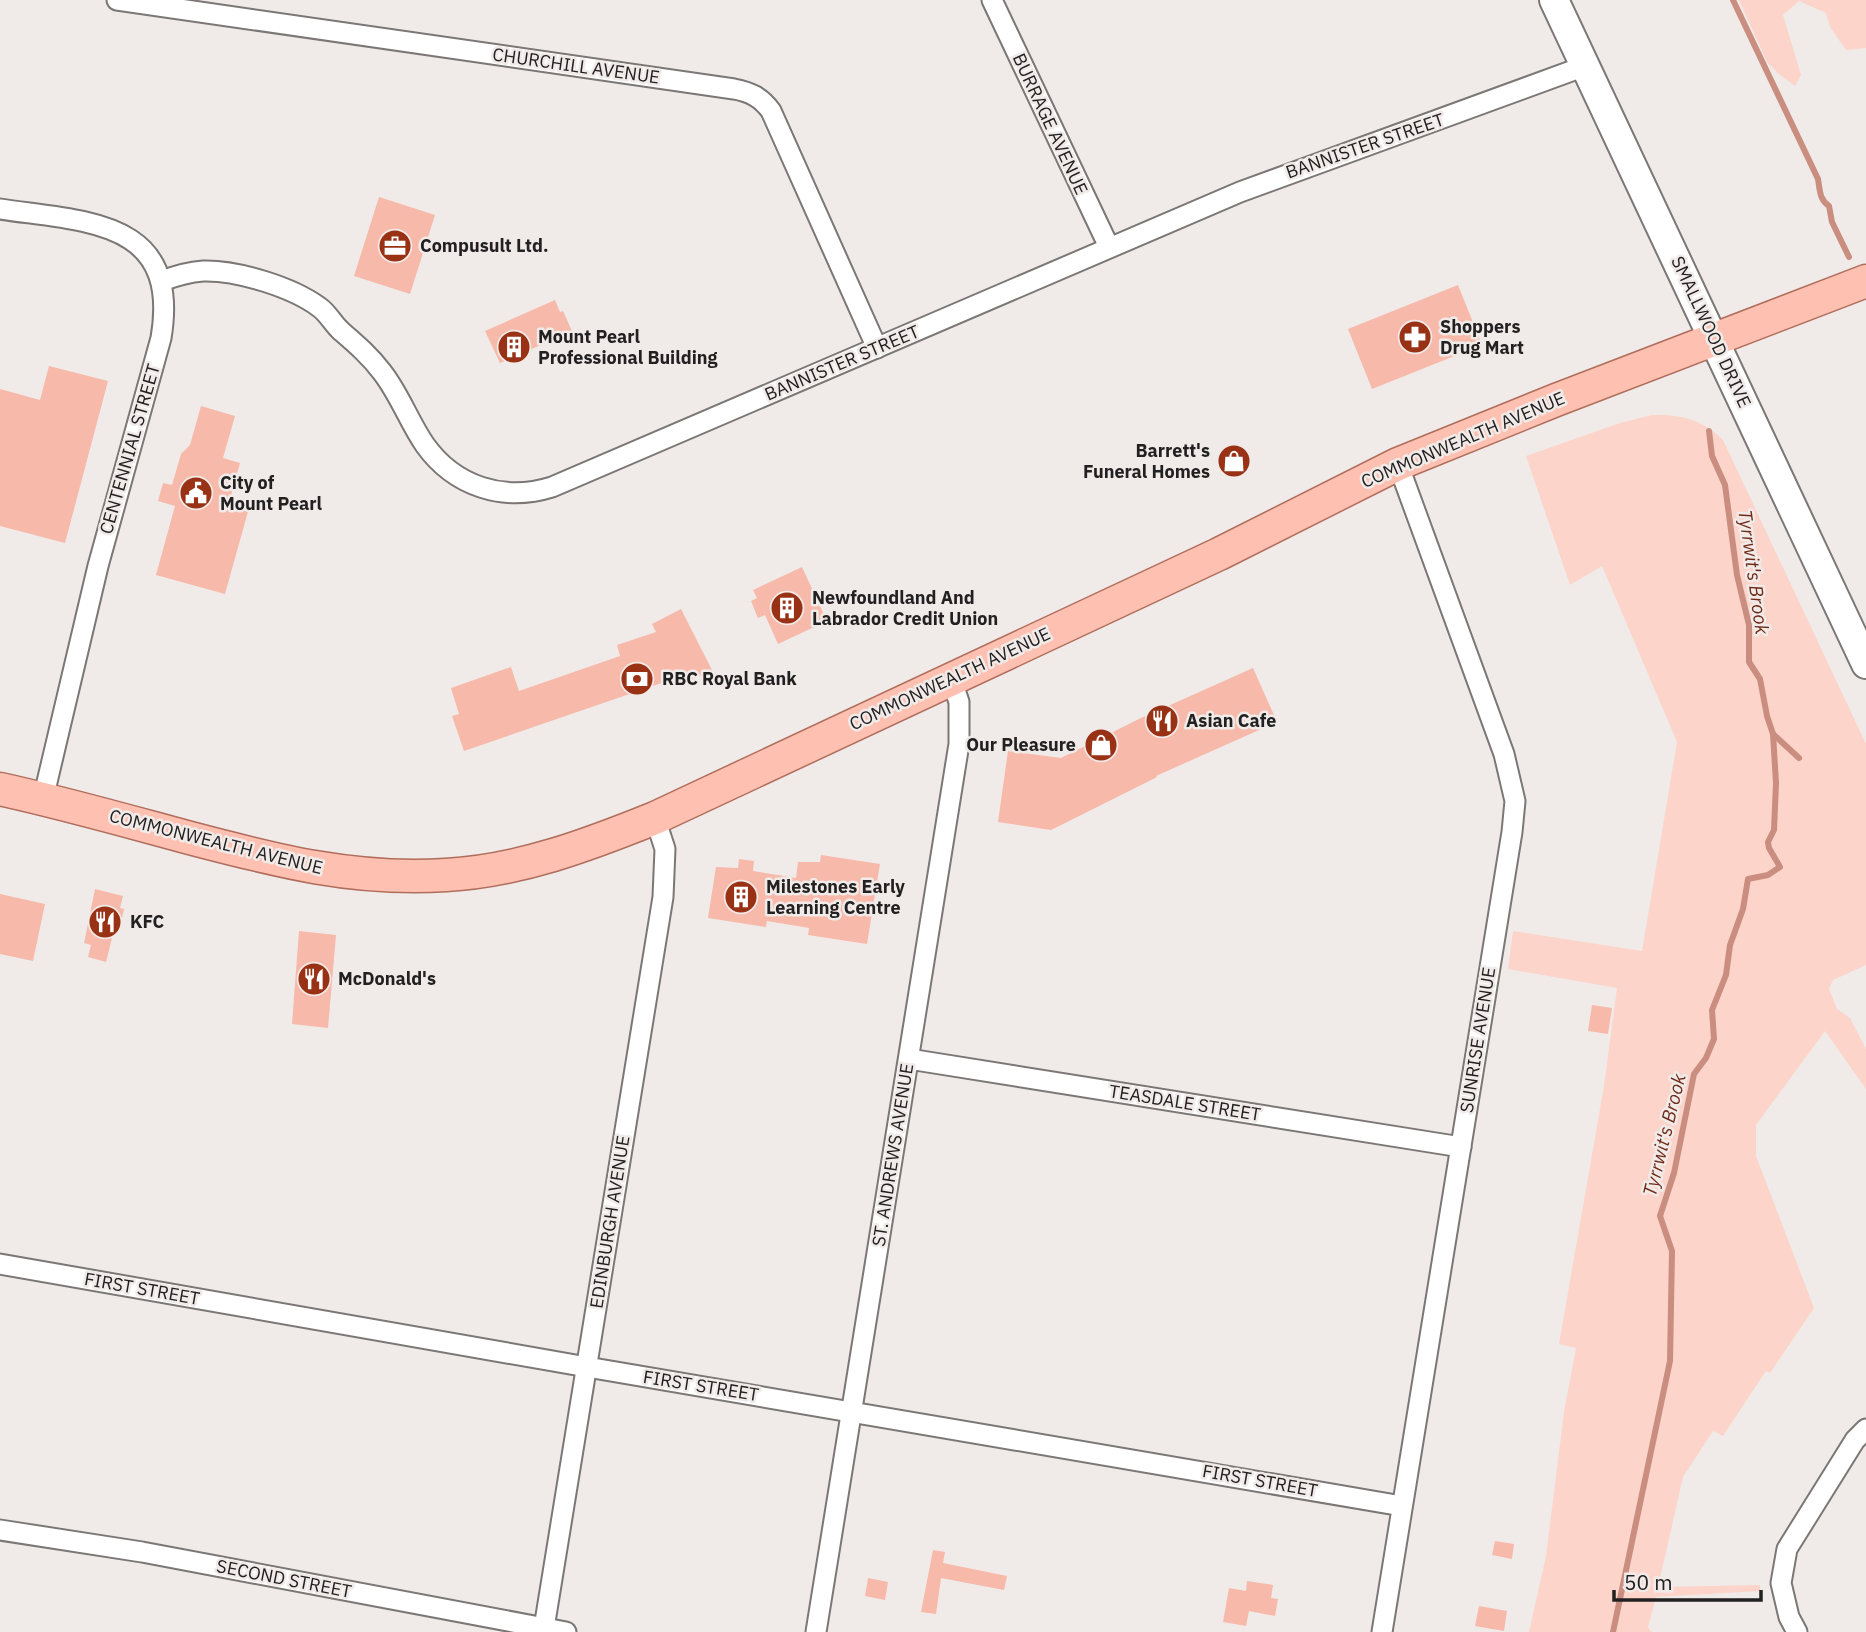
<svg xmlns="http://www.w3.org/2000/svg" width="1866" height="1632" font-family="'IBM Plex Sans',sans-serif">
	<style>
		.green { fill: #fcd4c9 }
		.lines { fill: none; stroke-linecap: round; stroke-linejoin: round }
		.stream { stroke: #c98e7f; stroke-width: 6 }
		.building { fill: #f7b9a9 }
		.street-casing { stroke: #7b7775; stroke-width: 23 }
		.secondary-casing { stroke: #7b7775; stroke-width: 32 }
		.primary-casing { stroke: #b16d5c; stroke-width: 35 }
		.street { stroke: #fff; stroke-width: 19 }
		.secondary { stroke: #fff; stroke-width: 28 }
		.primary { stroke: #fec1b1; stroke-width: 32 }
		.labels { text-anchor: middle; stroke-width: 5; stroke-linejoin: round; paint-order: stroke }
		.street-label { font-size: 18px; fill: #222020; stroke: #f0ebe9 }
		.poi-label { font-size: 18px; font-weight: bold; fill: #222020; stroke: #f0ebe9; text-anchor: start }
		.water-label { font-size: 19px; font-style: italic; fill: #712a17; stroke: #f0ebe9 }
	</style>
	<rect width="100%" height="100%" fill="#f0ebe9"/>
	<!-- green -->
	<g class="green">
		<path d="M 1739,0 L 1866,0 L 1866,48 L 1846,50 L 1830,27 L 1826,13 L 1799,1 L 1783,15 L 1801,75 L 1795,86 L 1780,75 L 1767,62 Z"/>
		<path d="M 1652,415 C 1679,414 1703,419 1723,440 L 1866,744 L 1866,965 L 1833,980 L 1829,989 L 1837,1009 L 1850,1018 L 1866,1049 L 1866,1089 L 1825,1031 L 1756,1125 L 1756,1156 L 1814,1308 L 1770,1373 L 1766,1371 L 1723,1436 L 1713,1431 L 1683,1477 L 1658,1587 L 1760,1585 L 1760,1591 L 1656,1597 L 1648,1627 L 1651,1632 L 1529,1632 L 1546,1556 L 1564,1412 L 1576,1348 L 1559,1344 L 1604,1086 L 1617,988 L 1508,969 L 1513,931 L 1642,951 L 1677,742 L 1602,566 L 1570,585 L 1526,456 L 1620,423 Z"/>
	</g>
	<g class="lines">
		<!-- stream -->
		<g class="stream">
			<path d="M 1733,0 L 1818,179 C 1820,190 1819,199 1829,206 L 1832,222 L 1849,257"/>
			<path d="M 1773,734 L 1799,758"/>
			<path d="M 1613,1632 L 1670,1361 L 1672,1251 L 1660,1216 L 1674,1173 L 1694,1074 L 1706,1058 L 1714,1039 L 1712,1010 L 1726,975 L 1730,945 L 1743,909 L 1748,879 L 1768,875 L 1780,867 L 1769,848 L 1768,842 L 1774,830 L 1776,783 L 1773,734 L 1767,716 L 1760,679 L 1749,662 L 1749,625 L 1737,575 L 1725,485 L 1712,456 L 1709,431"/>
		</g>
	</g>
	<!-- building -->
	<g class="building">
		<path d="M 379,197 L 435,215 L 410,294 L 354,276 Z"/>
		<path d="M 1458,285 L 1482,345 L 1372,389 L 1348,329 Z"/>
		<path d="M 555,300 L 560,312 L 563,311 L 572,331 L 500,363 L 485,331 Z"/>
		<path d="M 49,366 L 108,381 L 65,543 L 0,526 L 0,389 L 40,400 Z"/>
		<path d="M 201,406 L 235,416 L 223,458 L 240,463 L 229,503 L 249,508 L 225,594 L 156,575 L 175,506 L 158,501 L 163,483 L 172,485 L 181,454 L 190,445 Z"/>
		<path d="M 802,567 L 827,621 L 778,644 L 765,615 L 758,618 L 751,601 L 757,598 L 753,590 Z"/>
		<path d="M 681,609 L 712,670 L 683,685 L 679,677 L 464,751 L 452,716 L 459,714 L 451,688 L 511,667 L 519,691 L 620,656 L 617,645 L 656,632 L 652,624 Z"/>
		<path d="M 1253,668 L 1277,722 L 1156,776 L 1157,777 L 1051,830 L 998,822 L 1008,751 L 1061,758 L 1141,718 Z"/>
		<path d="M 821,855 L 880,864 L 867,944 L 808,935 L 809,928 L 767,921 L 766,927 L 708,918 L 716,867 L 738,868 L 739,859 L 754,861 L 753,871 L 796,878 L 798,862 L 820,862 Z"/>
		<path d="M 95,889 L 123,896 L 120,908 L 124,909 L 120,927 L 115,926 L 106,962 L 88,957 L 91,945 L 84,943 Z"/>
		<path d="M 0,894 L 45,904 L 33,961 L 0,954 Z"/>
		<path d="M 299,931 L 336,935 L 328,1028 L 292,1024 Z"/>
		<path d="M 1592,1005 L 1612,1008 L 1608,1034 L 1588,1031 Z"/>
		<path d="M 1495,1541 L 1514,1544 L 1512,1559 L 1492,1555 Z"/>
		<path d="M 933,1550 L 945,1552 L 943,1563 L 1007,1576 L 1004,1590 L 941,1578 L 936,1614 L 921,1612 Z"/>
		<path d="M 868,1578 L 888,1582 L 885,1600 L 865,1596 Z"/>
		<path d="M 1247,1581 L 1273,1585 L 1271,1598 L 1278,1599 L 1275,1616 L 1249,1611 L 1246,1626 L 1223,1622 L 1229,1588 L 1246,1591 Z"/>
		<path d="M 1479,1606 L 1507,1611 L 1504,1631 L 1475,1626 Z"/>
	</g>
	<g class="lines">
		<defs>
			<g id="street">
				<path d="M 117,0 L 734,89 C 750,92 761,97 771,111 L 877,348"/>
				<path d="M 992,0 L 1109,247"/>
				<path d="M 0,209 C 86,222 181,219 161,338 L 98,566 L 43,799"/>
				<path d="M 162,281 C 175,276 189,272 203,271 C 237,270 292,287 319,307 C 328,313 333,324 341,331 C 356,344 370,356 382,372 C 400,395 409,422 425,445 C 455,487 504,502 552,487 L 1240,192 L 1585,66"/>
				<path d="M 909,1059 L 1461,1147"/>
				<path d="M 0,1264 L 587,1367 L 1402,1506"/>
				<path d="M 0,1530 L 142,1552 L 566,1632"/>
				<path d="M 544,1628 L 663,897 L 665,849 L 655,818"/>
				<path d="M 816,1632 L 959,744 L 959,702 L 951,678"/>
				<path d="M 1382,1632 L 1512,832 L 1515,801 L 1504,754 L 1398,464"/>
				<path d="M 1797,1632 L 1789,1617 L 1781,1583 L 1787,1549 L 1855,1440 L 1866,1429"/>
			</g>
			<path id="secondary" d="M 1554,0 L 1866,664"/>
			<path id="primary" d="M 0,789 C 64,803 127,821 190,838 C 277,861 355,881 446,875 C 519,871 588,845 655,818 L 1219,554 L 1398,464 L 1556,400 L 1866,281"/>
		</defs>
		<!-- street casing -->
		<use href="#street" class="street-casing"/>
		<!-- secondary casing -->
		<use href="#secondary" class="secondary-casing"/>
		<!-- primary casing -->
		<use href="#primary" class="primary-casing"/>
		<!-- street -->
		<use href="#street" class="street"/>
		<!-- secondary -->
		<use href="#secondary" class="secondary"/>
		<!-- primary -->
		<use href="#primary" class="primary"/>
	</g>
	<!-- icons -->
	<defs>
		<symbol id="office-disc" viewBox="-11 -11 22 22"><circle r="9.5" fill="#993115" stroke="#f0ebe9"/><path d="M-6-3h4V-5.5h4V-3h4V5H-6ZM-1-4.5V-3h2v-1.5ZM-6 0V1H6V0Z" fill="#fff"/></symbol>
		<symbol id="pharmacy-disc" viewBox="-11 -11 22 22"><circle r="9.5" fill="#993115" stroke="#f0ebe9"/><path d="M-2-6h4v4h4v4h-4v4h-4v-4h-4v-4h4Z" fill="#fff"/></symbol>
		<symbol id="building-disc" viewBox="-11 -11 22 22"><circle r="9.5" fill="#993115" stroke="#f0ebe9"/><path d="M-4-6H4V6H1V3H-1V6H-4ZM-2.5-4.3h1.7v1.8h-1.7ZM.8-4.3h1.7v1.8H.8ZM-2.5-1h1.7V.8h-1.7ZM.8-1h1.7V.8H.8Z" fill="#fff"/></symbol>
		<symbol id="shop-disc" viewBox="-11 -11 22 22"><circle r="9.5" fill="#993115" stroke="#f0ebe9"/><path d="M-5-2.5h2.3a2.7 3.5 0 0 1 5.4 0H5L5.5 6h-11ZM-1.5-2.5h3a1.5 2.3 0 0 0-3 0Z" fill="#fff"/></symbol>
		<symbol id="civic-disc" viewBox="-11 -11 22 22"><circle r="9.5" fill="#993115" stroke="#f0ebe9"/><path d="M-.6-6.5H3V-4.5H.6V-3L4-1V1h2V6H-6V1h2V-1L-.6-3ZM-1.2 2.5V6h2.4V2.5Z" fill="#fff"/></symbol>
		<symbol id="bank-disc" viewBox="-11 -11 22 22"><circle r="9.5" fill="#993115" stroke="#f0ebe9"/><path d="M-6-4H6V4H-6ZM0-2.3a2.3 2.3 0 1 0 0 4.6a2.3 2.3 0 1 0 0-4.6Z" fill="#fff"/></symbol>
		<symbol id="restaurant-disc" viewBox="-11 -11 22 22"><circle r="9.5" fill="#993115" stroke="#f0ebe9"/><path d="M-5-6h1v4h1v-4h1v4h1v-4h1v5L-1.5 .5V6h-2V.5L-5-1ZM5-6V6H3V1.5H1.5Q1.5-4 5-6Z" fill="#fff"/></symbol>
	</defs>
	<g fill-rule="evenodd">
		<use href="#office-disc" x="376" y="227" width="38" height="38"/>
		<use href="#pharmacy-disc" x="1396" y="318" width="38" height="38"/>
		<use href="#building-disc" x="495" y="328" width="38" height="38"/>
		<use href="#shop-disc" x="1215" y="442" width="38" height="38"/>
		<use href="#civic-disc" x="177" y="474" width="38" height="38"/>
		<use href="#building-disc" x="768" y="589" width="38" height="38"/>
		<use href="#bank-disc" x="618" y="660" width="38" height="38"/>
		<use href="#restaurant-disc" x="1143" y="702" width="38" height="38"/>
		<use href="#shop-disc" x="1082" y="726" width="38" height="38"/>
		<use href="#building-disc" x="722" y="878" width="38" height="38"/>
		<use href="#restaurant-disc" x="86" y="903" width="38" height="38"/>
		<use href="#restaurant-disc" x="295" y="960" width="38" height="38"/>
	</g>
	<g class="labels">
		<!-- street labels -->
		<g class="street-label">
			<text transform="translate(576 66) rotate(8)" y="6">CHURCHILL AVENUE</text>
			<text transform="translate(1050 124) rotate(65)" y="6">BURRAGE AVENUE</text>
			<text transform="translate(1365 146) rotate(-19)" y="6">BANNISTER STREET</text>
			<text transform="translate(1711 332) rotate(65)" y="6">SMALLWOOD DRIVE</text>
			<text transform="translate(842 363) rotate(-23)" y="6">BANNISTER STREET</text>
			<text transform="translate(1463 440) rotate(-23)" y="6">COMMONWEALTH AVENUE</text>
			<text transform="translate(130 449) rotate(-74)" y="6">CENTENNIAL STREET</text>
			<text transform="translate(950 679) rotate(-25)" y="6">COMMONWEALTH AVENUE</text>
			<text transform="translate(216 842) rotate(14)" y="6">COMMONWEALTH AVENUE</text>
			<text transform="translate(1478 1040) rotate(-81)" y="6">SUNRISE AVENUE</text>
			<text transform="translate(1185 1103) rotate(9)" y="6">TEASDALE STREET</text>
			<text transform="translate(893 1155) rotate(-81)" y="6">ST. ANDREWS AVENUE</text>
			<text transform="translate(610 1222) rotate(-81)" y="6">EDINBURGH AVENUE</text>
			<text transform="translate(142 1289) rotate(10)" y="6">FIRST STREET</text>
			<text transform="translate(701 1386) rotate(9)" y="6">FIRST STREET</text>
			<text transform="translate(1260 1481) rotate(10)" y="6">FIRST STREET</text>
			<text transform="translate(284 1579) rotate(11)" y="6">SECOND STREET</text>
		</g>
		<!-- poi labels -->
		<g class="poi-label">
			<text x="420" y="252">Compusult Ltd.</text>
			<text x="1440" y="333">Shoppers<tspan x="1440" dy="21">Drug Mart</tspan></text>
			<text x="538" y="343">Mount Pearl<tspan x="538" dy="21">Professional Building</tspan></text>
			<text x="1210" y="457" text-anchor="end">Barrett's<tspan x="1210" dy="21">Funeral Homes</tspan></text>
			<text x="220" y="489">City of<tspan x="220" dy="21">Mount Pearl</tspan></text>
			<text x="812" y="604">Newfoundland And<tspan x="812" dy="21">Labrador Credit Union</tspan></text>
			<text x="662" y="685">RBC Royal Bank</text>
			<text x="1186" y="727">Asian Cafe</text>
			<text x="1076" y="751" text-anchor="end">Our Pleasure</text>
			<text x="766" y="893">Milestones Early<tspan x="766" dy="21">Learning Centre</tspan></text>
			<text x="130" y="928">KFC</text>
			<text x="338" y="985">McDonald's</text>
		</g>
		<!-- water labels -->
		<g class="water-label">
			<text transform="translate(1754 572) rotate(82)" y="7">Tyrrwit's Brook</text>
			<text transform="translate(1664 1135) rotate(-76)" y="7">Tyrrwit's Brook</text>
		</g>
	</g>
	<!-- scale -->
	<path d="M1614 1590v10h147v-10" fill="none" stroke="#222020" stroke-width="3.5"/>
	<text x="1624" y="1590" font-size="21" fill="#222020" stroke="#f0ebe9" stroke-width="5" paint-order="stroke">50 m</text>
</svg>
